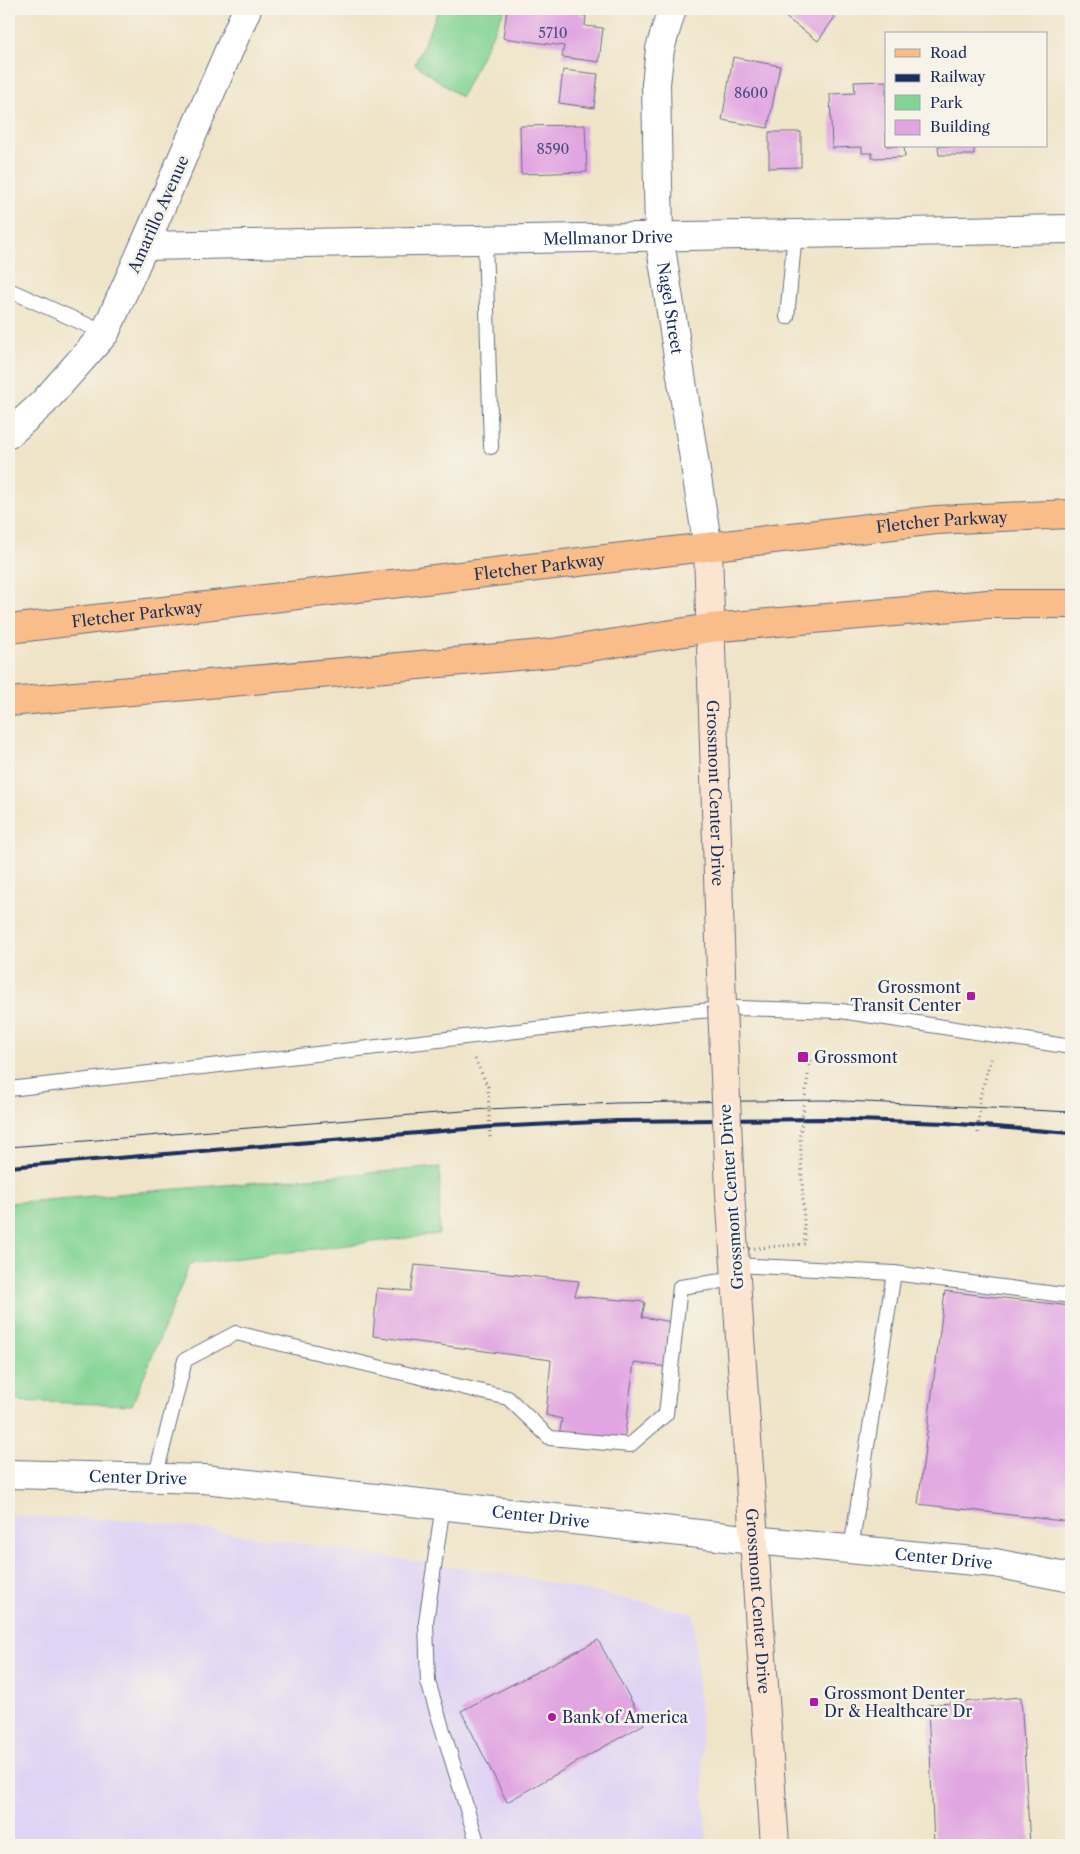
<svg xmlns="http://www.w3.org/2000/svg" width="1080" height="1854" font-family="'Libre Caslon Text',serif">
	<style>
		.built { fill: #e0d4f4 }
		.green { fill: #83d494; stroke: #4f8279 }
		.building { fill: #e1a6e2 }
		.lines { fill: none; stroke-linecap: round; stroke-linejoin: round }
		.service-casing { stroke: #656e83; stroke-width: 16 }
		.minor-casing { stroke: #656e83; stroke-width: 30 }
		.tertiary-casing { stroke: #656e83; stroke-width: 30 }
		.secondary-casing { stroke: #656e83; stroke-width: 30 }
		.primary-casing { stroke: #656e83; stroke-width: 30 }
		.path { stroke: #656e83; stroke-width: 3; stroke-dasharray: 1 4; stroke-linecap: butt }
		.service { stroke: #fff; stroke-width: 14 }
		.minor { stroke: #fff; stroke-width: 28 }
		.tertiary { stroke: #fff; stroke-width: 28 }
		.secondary { stroke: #fce5d0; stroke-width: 28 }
		.primary { stroke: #f8bd89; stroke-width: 28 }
		.tram { stroke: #1b2f5e; stroke-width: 1 }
		.rail { stroke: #1b2f5e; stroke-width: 4 }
		.secondary-bridge-casing { stroke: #656e83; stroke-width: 30; stroke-linecap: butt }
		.path-bridge { stroke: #656e83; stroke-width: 3; stroke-dasharray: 1 4; stroke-linecap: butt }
		.secondary-bridge { stroke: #fce5d0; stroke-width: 28 }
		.poi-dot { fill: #b5179e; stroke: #f7f3e8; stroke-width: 2 }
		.labels { text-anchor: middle; stroke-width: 5; stroke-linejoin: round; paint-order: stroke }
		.number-label { font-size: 14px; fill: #4c4d7f }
		.street-label { font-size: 16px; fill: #1b2f5e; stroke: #f7f3e8 }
		.poi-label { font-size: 16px; fill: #1b2f5e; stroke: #f7f3e8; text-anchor: start }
	</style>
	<rect width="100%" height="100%" fill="#f7f3e8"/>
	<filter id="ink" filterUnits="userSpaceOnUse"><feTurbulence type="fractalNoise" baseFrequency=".02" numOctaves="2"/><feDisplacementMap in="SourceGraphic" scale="10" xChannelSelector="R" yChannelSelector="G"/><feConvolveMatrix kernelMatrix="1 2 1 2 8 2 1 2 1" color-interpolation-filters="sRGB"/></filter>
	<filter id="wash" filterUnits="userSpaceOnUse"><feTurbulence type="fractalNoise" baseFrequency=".0096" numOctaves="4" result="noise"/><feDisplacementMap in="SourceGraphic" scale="20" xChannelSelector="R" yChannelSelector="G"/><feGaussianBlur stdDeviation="1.12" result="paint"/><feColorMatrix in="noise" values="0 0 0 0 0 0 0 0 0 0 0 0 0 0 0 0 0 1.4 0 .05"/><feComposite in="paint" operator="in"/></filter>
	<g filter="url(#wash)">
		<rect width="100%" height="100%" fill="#efe4c8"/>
		<!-- built -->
		<path class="built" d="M 9,1516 L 148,1521 L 516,1576 L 694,1613 L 707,1845 L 9,1845 Z"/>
		<!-- green -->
		<g class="green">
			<path d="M 439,9 L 505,9 L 461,97 L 415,64 Z"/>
			<path d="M 440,1167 L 439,1234 L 190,1264 L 132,1405 L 9,1401 L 9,1203 Z"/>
		</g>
		<g id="blocks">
			<!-- building -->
			<g class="building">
				<path d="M 507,9 L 581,9 L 580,15 L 586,16 L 585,26 L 603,28 L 599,62 L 562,57 L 564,46 L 503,38 Z"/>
				<path d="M 774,9 L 824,9 L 835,17 L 818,41 Z"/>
				<path d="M 733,57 L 780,66 L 768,128 L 722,120 Z"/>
				<path d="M 563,70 L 598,74 L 594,108 L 559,103 Z"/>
				<path d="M 886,81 L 886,146 L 904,146 L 905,157 L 872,158 L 872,153 L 862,153 L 862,147 L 832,148 L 830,94 L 855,93 L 854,82 Z"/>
				<path d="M 585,125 L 587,172 L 521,174 L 520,126 Z"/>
				<path d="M 769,132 L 801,132 L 801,167 L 769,168 Z"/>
				<path d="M 938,146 L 974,146 L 974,155 L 939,155 Z"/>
				<path d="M 415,1265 L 579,1281 L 575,1296 L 645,1302 L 642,1317 L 672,1322 L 668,1367 L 634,1363 L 624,1441 L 559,1435 L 562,1419 L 546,1415 L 551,1360 L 373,1336 L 377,1288 L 411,1291 Z"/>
				<path d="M 945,1291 L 1071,1306 L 1071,1522 L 918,1504 Z"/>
				<path d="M 598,1640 L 644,1724 L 507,1802 L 461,1711 Z"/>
				<path d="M 1021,1697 L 1030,1845 L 934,1845 L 928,1705 Z"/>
			</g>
		</g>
	</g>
	<g filter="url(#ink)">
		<use href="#blocks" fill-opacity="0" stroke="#656e83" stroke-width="1"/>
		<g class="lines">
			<defs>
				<g id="service">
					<path d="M 485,239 L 491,447"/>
					<path d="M 9,290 L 105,333"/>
					<path d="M 787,317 L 795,233"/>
					<path d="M 9,1089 L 675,1013 L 738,1008 L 841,1011 L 1071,1047"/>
					<path d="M 735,1265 L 894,1273 L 851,1549"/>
					<path d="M 894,1273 L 1071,1296"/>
					<path d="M 155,1478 L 185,1360 L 236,1333 L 508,1398 L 550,1438 L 630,1445 L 666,1414 L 680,1287 L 736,1279"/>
					<path d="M 443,1505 L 426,1622 L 428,1682 L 478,1845"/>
				</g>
				<path id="minor" d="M 144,246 L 247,9"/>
				<g id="tertiary">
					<path id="s1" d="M 672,9 L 660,49 L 656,84 L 659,235 L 708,548"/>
					<path id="s2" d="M 9,434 L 43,403 L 105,333 L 144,246 L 1071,229"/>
					<path id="s3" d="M 9,1474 L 204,1479 L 753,1540 L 995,1563 L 1071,1578"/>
				</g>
				<g id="secondary">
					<path id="s4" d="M 708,548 L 722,1006"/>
					<path id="s5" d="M 730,1192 L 775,1845"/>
				</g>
				<g id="primary">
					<path id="s6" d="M 9,629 L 936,520 L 1071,514"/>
					<path d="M 9,702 L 552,653 L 710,628 L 988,604 L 1071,604"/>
				</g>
			</defs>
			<!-- service casing -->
			<use href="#service" class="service-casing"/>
			<!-- minor casing -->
			<use href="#minor" class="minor-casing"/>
			<!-- tertiary casing -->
			<use href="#tertiary" class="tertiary-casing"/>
			<!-- secondary casing -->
			<use href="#secondary" class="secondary-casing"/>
			<!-- primary casing -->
			<use href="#primary" class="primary-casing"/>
			<!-- path -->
			<g class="path">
				<path d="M 475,1059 L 488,1087 L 490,1138"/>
				<path d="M 978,1133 L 980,1097 L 991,1058"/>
			</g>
			<!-- service -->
			<use href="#service" class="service"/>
			<!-- minor -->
			<use href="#minor" class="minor"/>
			<!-- tertiary -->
			<use href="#tertiary" class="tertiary"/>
			<!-- secondary -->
			<use href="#secondary" class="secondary"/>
			<!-- primary -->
			<use href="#primary" class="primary"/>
			<!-- tram -->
			<path class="tram" d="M 9,1147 L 488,1109 L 616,1103 L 824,1100 L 1071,1112"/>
			<!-- rail -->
			<path class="rail" d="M 9,1167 L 490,1127 L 616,1121 L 825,1119 L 946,1123 L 1071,1133"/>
			<defs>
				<path id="secondary-bridge" d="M 722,1006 L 730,1192"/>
			</defs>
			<!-- secondary-bridge casing -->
			<use href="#secondary-bridge" class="secondary-bridge-casing"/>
			<!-- path-bridge -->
			<path class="path-bridge" d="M 734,1250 L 805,1244 L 800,1135 L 810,1060"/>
			<!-- secondary-bridge -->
			<use href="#secondary-bridge" class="secondary-bridge"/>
		</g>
	</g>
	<!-- markers -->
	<g class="poi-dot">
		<rect x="966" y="991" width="10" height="10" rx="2.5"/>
		<rect x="797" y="1051" width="12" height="12" rx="2.5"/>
		<rect x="809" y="1697" width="10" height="10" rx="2.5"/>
		<circle cx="552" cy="1717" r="5"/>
	</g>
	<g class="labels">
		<!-- number labels -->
		<g class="number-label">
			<text x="553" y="38">5710</text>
			<text x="751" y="98">8600</text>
			<text x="553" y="154">8590</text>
		</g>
		<!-- street labels -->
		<g class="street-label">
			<text transform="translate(158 214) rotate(-66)" y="6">Amarillo Avenue</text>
			<text dy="6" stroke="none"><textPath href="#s2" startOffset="699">Mellmanor Drive</textPath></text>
			<text dy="6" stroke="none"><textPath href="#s1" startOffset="302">Nagel Street</textPath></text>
			<text dy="6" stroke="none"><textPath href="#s6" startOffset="939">Fletcher Parkway</textPath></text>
			<text dy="6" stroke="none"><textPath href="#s6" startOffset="534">Fletcher Parkway</textPath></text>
			<text dy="6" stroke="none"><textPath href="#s6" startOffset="129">Fletcher Parkway</textPath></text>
			<text dy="6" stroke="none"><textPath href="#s4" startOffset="245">Grossmont Center Drive</textPath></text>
			<text transform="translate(731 1197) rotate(-94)" y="6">Grossmont Center Drive</text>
			<text dy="6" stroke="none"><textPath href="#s3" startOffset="129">Center Drive</textPath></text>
			<text dy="6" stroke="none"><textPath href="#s3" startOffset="534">Center Drive</textPath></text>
			<text dy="6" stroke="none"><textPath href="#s3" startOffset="939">Center Drive</textPath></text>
			<text dy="6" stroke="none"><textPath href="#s5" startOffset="410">Grossmont Center Drive</textPath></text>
		</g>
		<!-- poi labels -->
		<g class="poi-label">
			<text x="961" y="993" text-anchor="end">Grossmont<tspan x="961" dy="18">Transit Center</tspan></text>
			<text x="814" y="1063">Grossmont</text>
			<text x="824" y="1699">Grossmont Denter<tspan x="824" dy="18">Dr &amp; Healthcare Dr</tspan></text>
			<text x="562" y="1723">Bank of America</text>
		</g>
	</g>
	<!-- margin -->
	<rect width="1080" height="1854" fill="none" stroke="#f7f3e8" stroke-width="30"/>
	<!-- legend -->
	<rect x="885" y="32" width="162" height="115" fill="#f7f3e8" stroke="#9fa5b1"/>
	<rect x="895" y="49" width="25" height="8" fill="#f8bd89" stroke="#9fa5b1"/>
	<text x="930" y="58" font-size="15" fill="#1b2f5e">Road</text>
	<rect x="895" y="74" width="25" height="8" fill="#1b2f5e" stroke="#9fa5b1"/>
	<text x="930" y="82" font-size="15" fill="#1b2f5e">Railway</text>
	<rect x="895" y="95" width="25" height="15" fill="#83d494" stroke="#9fa5b1"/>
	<text x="930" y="108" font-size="15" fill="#1b2f5e">Park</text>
	<rect x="895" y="120" width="25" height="15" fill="#e1a6e2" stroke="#9fa5b1"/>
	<text x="930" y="132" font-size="15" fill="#1b2f5e">Building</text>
</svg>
